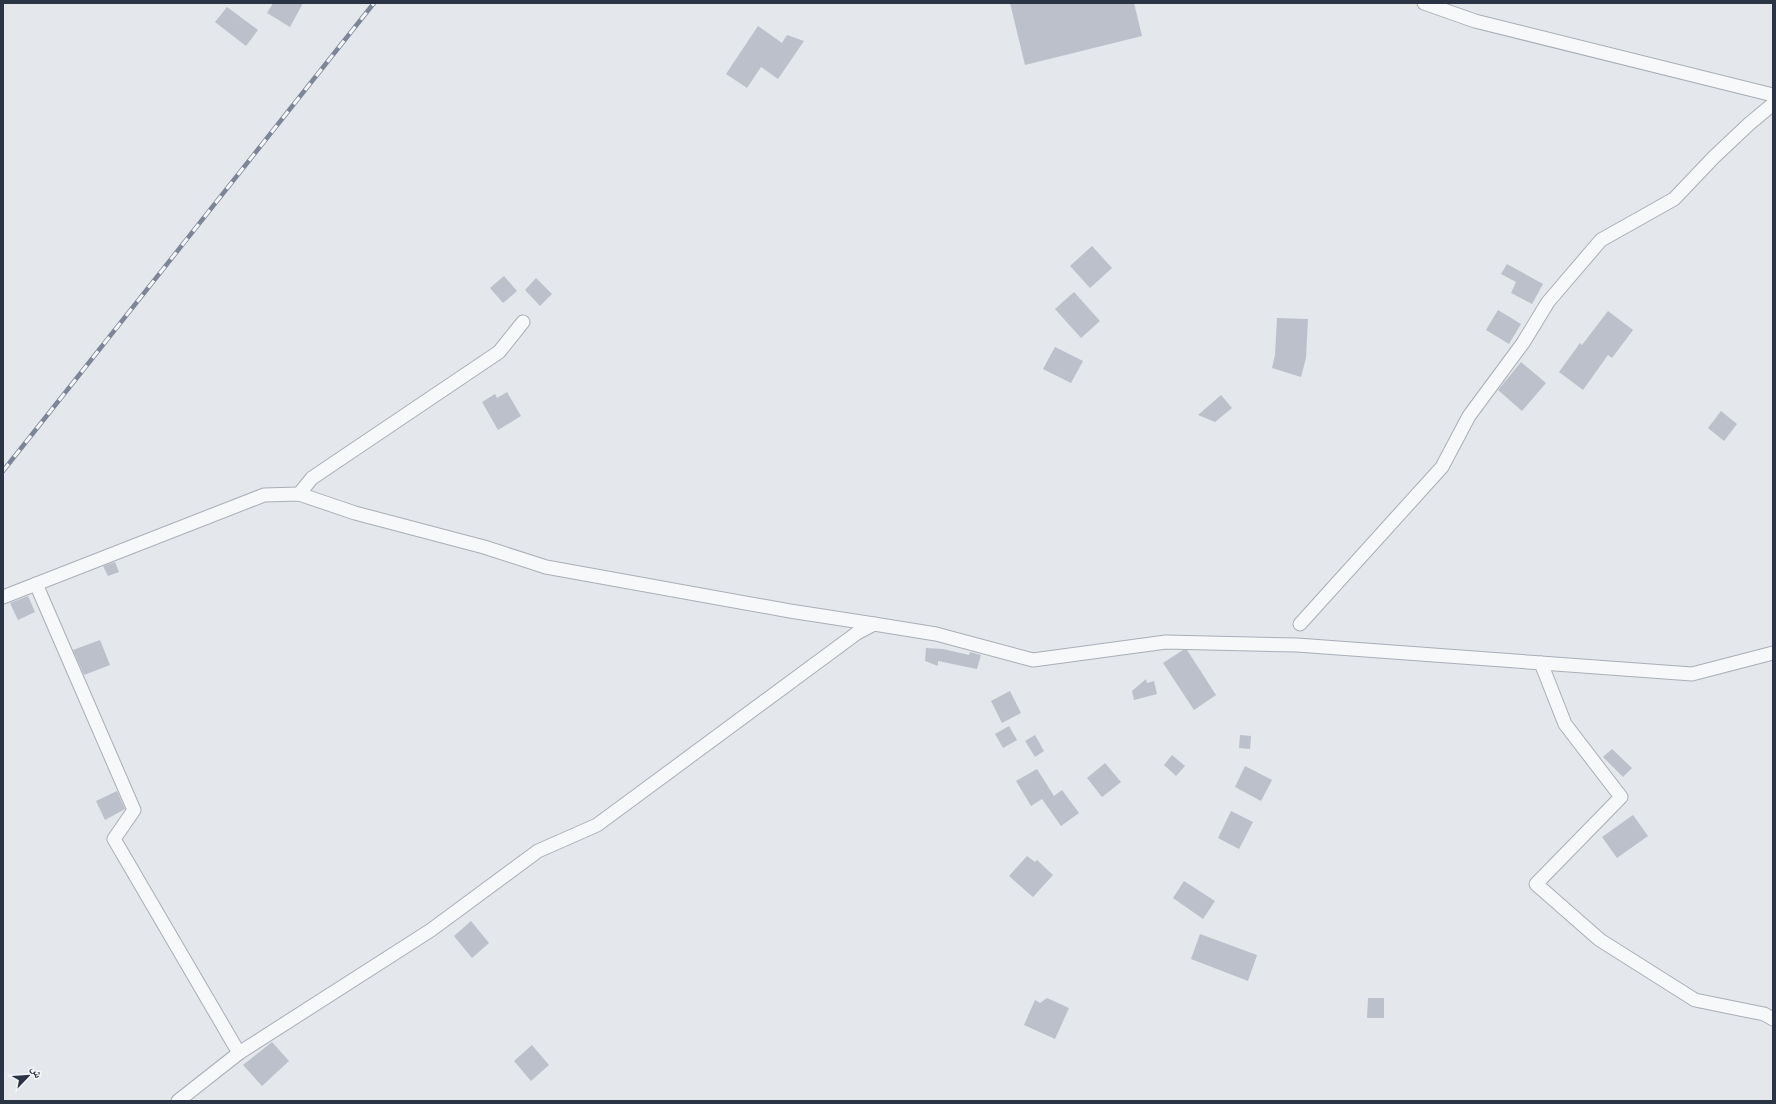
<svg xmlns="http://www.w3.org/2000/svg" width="1776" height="1104" font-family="'Source Sans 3','Noto Naskh Arabic',sans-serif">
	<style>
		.building { fill: #bbc0ca }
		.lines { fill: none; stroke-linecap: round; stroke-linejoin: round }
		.minor-casing { stroke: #a9aeb7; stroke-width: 15 }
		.minor { stroke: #f7f8fa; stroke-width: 13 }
		.rail-casing { stroke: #7d8696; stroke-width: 4.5 }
		.rail { stroke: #f4f6f9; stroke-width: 3; stroke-dasharray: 9; stroke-linecap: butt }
	</style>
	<rect width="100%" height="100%" fill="#e4e7ec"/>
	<!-- building -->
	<g class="building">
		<path d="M 273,3 L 303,3 L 290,27 L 267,13 Z"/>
		<path d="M 1010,3 L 1134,3 L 1142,36 L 1025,65 Z"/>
		<path d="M 227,7 L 258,30 L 246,46 L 215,22 Z"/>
		<path d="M 758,26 L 782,43 L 787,35 L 804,41 L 778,79 L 761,67 L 747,88 L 726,74 Z"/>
		<path d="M 1092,246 L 1112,268 L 1090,288 L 1070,266 Z"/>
		<path d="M 1507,264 L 1543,284 L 1532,304 L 1511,293 L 1516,282 L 1501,274 Z"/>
		<path d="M 504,276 L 517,291 L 503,303 L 490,288 Z"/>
		<path d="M 536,278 L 552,294 L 540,306 L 525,290 Z"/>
		<path d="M 1074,292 L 1100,321 L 1081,338 L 1055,309 Z"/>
		<path d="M 1498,310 L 1521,324 L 1509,344 L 1486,330 Z"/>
		<path d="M 1608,311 L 1633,330 L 1612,358 L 1608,355 L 1583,390 L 1559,372 L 1580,343 L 1582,345 Z"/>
		<path d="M 1277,318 L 1308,319 L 1306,358 L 1301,377 L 1272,368 L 1275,355 Z"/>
		<path d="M 1055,347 L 1083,361 L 1071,383 L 1043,369 Z"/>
		<path d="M 1521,362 L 1546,383 L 1522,411 L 1498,390 Z"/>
		<path d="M 507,392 L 521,416 L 498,430 L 482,402 L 495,394 L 497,398 Z"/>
		<path d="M 1221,395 L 1232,408 L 1215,422 L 1198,415 Z"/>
		<path d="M 1721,411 L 1737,424 L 1724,441 L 1708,428 Z"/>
		<path d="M 115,562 L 119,572 L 108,576 L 103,566 Z"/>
		<path d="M 28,596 L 35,612 L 18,620 L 10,603 Z"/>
		<path d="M 100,640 L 110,665 L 84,675 L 73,650 Z"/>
		<path d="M 926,648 L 943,649 L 969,655 L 970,652 L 981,655 L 977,669 L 938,661 L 938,666 L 925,661 Z"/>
		<path d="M 1183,650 L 1187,650 L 1216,695 L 1194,710 L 1163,663 Z"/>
		<path d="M 1146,679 L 1147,683 L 1154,681 L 1157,694 L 1134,700 L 1132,691 Z"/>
		<path d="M 1010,691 L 1021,713 L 1002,723 L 991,701 Z"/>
		<path d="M 1009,726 L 1017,740 L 1003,748 L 995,734 Z"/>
		<path d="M 1035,735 L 1044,751 L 1035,757 L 1025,741 Z"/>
		<path d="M 1240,735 L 1251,736 L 1250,749 L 1239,748 Z"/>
		<path d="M 1612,749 L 1632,768 L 1623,777 L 1603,757 Z"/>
		<path d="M 1172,755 L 1185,766 L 1176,776 L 1164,765 Z"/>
		<path d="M 1105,763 L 1121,782 L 1102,797 L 1087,778 Z"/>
		<path d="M 1245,766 L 1272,780 L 1261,801 L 1235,787 Z"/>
		<path d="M 1037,769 L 1054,796 L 1062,790 L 1079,813 L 1061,826 L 1042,799 L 1031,806 L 1016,781 Z"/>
		<path d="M 117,791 L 125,809 L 105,820 L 96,801 Z"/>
		<path d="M 1231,811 L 1253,822 L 1239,849 L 1218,838 Z"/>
		<path d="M 1633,815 L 1648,836 L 1617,858 L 1602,837 Z"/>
		<path d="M 1027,856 L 1035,862 L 1037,860 L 1053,875 L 1033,897 L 1009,876 Z"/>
		<path d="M 1184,881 L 1215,901 L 1203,919 L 1173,898 Z"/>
		<path d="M 471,921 L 489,943 L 472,958 L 454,936 Z"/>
		<path d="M 1200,934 L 1257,955 L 1248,981 L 1191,959 Z"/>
		<path d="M 1047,998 L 1069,1008 L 1055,1039 L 1024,1025 L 1035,1000 L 1040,1003 Z"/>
		<path d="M 1368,998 L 1384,998 L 1384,1018 L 1367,1018 Z"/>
		<path d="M 272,1042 L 289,1061 L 262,1086 L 243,1065 Z"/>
		<path d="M 532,1045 L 549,1065 L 531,1081 L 514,1061 Z"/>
	</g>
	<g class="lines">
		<defs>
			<g id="minor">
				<path d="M 1424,3 L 1475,21 L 1773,95"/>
				<path d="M 299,494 L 312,478 L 499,352 L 523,322"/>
				<path d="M 36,584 L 134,810 L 114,839 L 239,1053"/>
				<path d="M 3,597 L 264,495 L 299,494 L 355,513 L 484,547 L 546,567 L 790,611 L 874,624"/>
				<path d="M 1300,624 L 1442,467 L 1469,416 L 1523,343 L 1548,302 L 1601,240 L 1674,199 L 1714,157 L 1749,124 L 1773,104"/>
				<path d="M 1541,663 L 1565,724 L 1621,797 L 1536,884 L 1600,940 L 1695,1000 L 1764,1014 L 1773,1019"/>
				<path d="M 178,1101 L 239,1053 L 431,930 L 538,851 L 597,825 L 857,633 L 874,624 L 936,634 L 1033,660 L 1166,642 L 1297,645 L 1692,674 L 1773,653"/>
			</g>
		</defs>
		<!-- minor casing -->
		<use href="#minor" class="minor-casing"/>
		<!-- minor -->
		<use href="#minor" class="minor"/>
		<defs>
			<path id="rail" d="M 3,471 L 374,3"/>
		</defs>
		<!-- rail casing -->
		<use href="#rail" class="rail-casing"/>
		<!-- rail -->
		<use href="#rail" class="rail"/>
	</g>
	<!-- border -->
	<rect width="1776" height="1104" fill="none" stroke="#2b3445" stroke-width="8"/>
	<!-- north arrow -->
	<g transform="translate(28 1076) rotate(65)" stroke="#f4f6f9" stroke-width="3" paint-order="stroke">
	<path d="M0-3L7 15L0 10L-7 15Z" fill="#2b3445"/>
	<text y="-6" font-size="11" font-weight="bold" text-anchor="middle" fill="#2b3445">ش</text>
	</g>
</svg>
